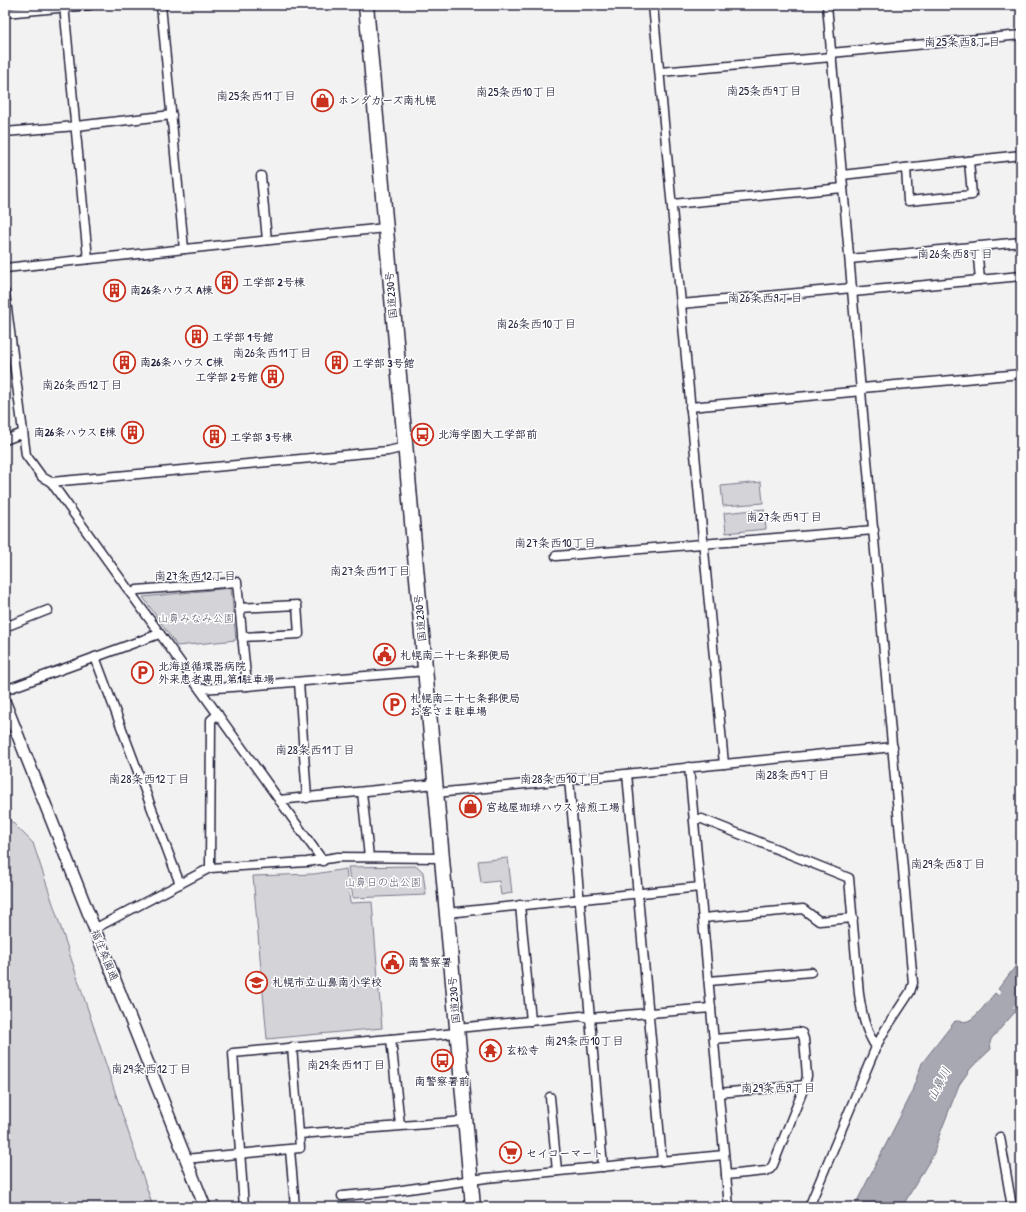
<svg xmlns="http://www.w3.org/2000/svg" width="1026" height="1212" font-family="'Patrick Hand','Klee One',sans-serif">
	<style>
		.green { fill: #d3d3d8; stroke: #7a7a8a }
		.water { fill: #a8a8b2; stroke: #727282 }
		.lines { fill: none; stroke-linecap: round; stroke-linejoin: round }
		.river { stroke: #a8a8b2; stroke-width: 19 }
		.minor-casing { stroke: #22223b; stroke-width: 11 }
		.tertiary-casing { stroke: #22223b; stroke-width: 14 }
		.trunk-casing { stroke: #22223b; stroke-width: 17 }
		.minor { stroke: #fff; stroke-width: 8 }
		.tertiary { stroke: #fff; stroke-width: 11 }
		.trunk { stroke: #fff; stroke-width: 14 }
		.labels { text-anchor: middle; stroke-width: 3; stroke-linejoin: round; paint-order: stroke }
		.poi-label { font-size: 11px; font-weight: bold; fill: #22223b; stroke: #fff; text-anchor: start }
		.street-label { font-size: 11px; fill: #22223b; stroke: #fff }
		.park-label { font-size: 11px; fill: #57576a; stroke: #fff }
		.neighbourhood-label { font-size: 12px; fill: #22223b; stroke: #fff }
		.water-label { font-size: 12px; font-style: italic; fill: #58586b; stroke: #fff }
	</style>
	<rect width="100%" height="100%" fill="#f2f2f3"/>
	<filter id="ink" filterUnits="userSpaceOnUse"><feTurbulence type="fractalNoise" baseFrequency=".025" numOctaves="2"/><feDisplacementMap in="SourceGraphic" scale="8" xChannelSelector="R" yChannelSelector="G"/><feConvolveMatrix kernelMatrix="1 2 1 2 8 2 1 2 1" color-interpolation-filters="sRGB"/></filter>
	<g filter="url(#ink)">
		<!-- green -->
		<g class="green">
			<path d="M 761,482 L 763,503 L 723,506 L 721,486 Z"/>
			<path d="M 764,509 L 766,529 L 726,533 L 724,513 Z"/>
			<path d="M 231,588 L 236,640 L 177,646 L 143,597 Z"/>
			<path d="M 5,815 L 33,843 L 153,1207 L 5,1207 Z"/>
			<path d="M 508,858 L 512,893 L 501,895 L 499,881 L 481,883 L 478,861 Z"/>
			<path d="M 417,866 L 423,872 L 426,895 L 353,898 L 348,867 Z"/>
			<path d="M 346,869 L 350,903 L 372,902 L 382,1028 L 267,1039 L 253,876 L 314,874 Z"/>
		</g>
		<!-- water -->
		<g class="water">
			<path d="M 1021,959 L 1021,1006 L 1020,1007 L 998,989 Z"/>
			<path d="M 995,993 L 1016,1011 L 992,1038 L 990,1042 L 991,1049 L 971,1068 L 959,1085 L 939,1136 L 934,1153 L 902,1207 L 854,1207 L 909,1099 L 922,1063 L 955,1021 C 959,1021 964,1022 968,1021 C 977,1017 988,1001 995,993 Z"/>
		</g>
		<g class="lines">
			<!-- river -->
			<path class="river" d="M 989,1022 L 1001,1009 L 1021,978"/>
			<defs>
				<g id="minor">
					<path d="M 64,5 L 88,259"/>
					<path d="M 161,5 L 184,249"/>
					<path d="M 653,5 L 724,764"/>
					<path d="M 5,13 L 90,5"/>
					<path d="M 831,53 L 1021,35"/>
					<path d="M 660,72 L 832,57"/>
					<path d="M 5,132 L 76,126 L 172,115"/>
					<path d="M 906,168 L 908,201 L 972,195 L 969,161"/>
					<path d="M 842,175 L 1021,155"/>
					<path d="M 261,176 L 267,240"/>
					<path d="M 672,204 L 843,188"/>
					<path d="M 977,246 L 980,280"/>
					<path d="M 850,259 L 1021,242"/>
					<path d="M 5,268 L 385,228"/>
					<path d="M 853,292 L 1021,276"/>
					<path d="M 5,293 L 26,455 L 42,477 L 51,482 L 323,861"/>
					<path d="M 681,304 L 852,288"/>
					<path d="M 862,388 L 1021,374"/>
					<path d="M 690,407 L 862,391"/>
					<path d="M 5,440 L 23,433"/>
					<path d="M 51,482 L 388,451 L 405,447"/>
					<path d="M 556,556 L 874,530"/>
					<path d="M 131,594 L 137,590 L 237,582 L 247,686"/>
					<path d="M 239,608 L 297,605 L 299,634 L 242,637"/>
					<path d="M 5,627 L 48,610"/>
					<path d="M 95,657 L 180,884"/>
					<path d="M 299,682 L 307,798"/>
					<path d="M 200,689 L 247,686 L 425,671"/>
					<path d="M 5,690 L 159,634"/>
					<path d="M 689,767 L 729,1207"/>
					<path d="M 627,774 L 662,1161"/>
					<path d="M 569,779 L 603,1167"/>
					<path d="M 362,792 L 369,857"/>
					<path d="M 436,793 L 893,747"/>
					<path d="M 279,800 L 435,784"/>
					<path d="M 694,819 L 702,819 L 849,878 L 859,994 C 862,1014 865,1030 876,1047"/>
					<path d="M 210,868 L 211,720 L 218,714"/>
					<path d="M 520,905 L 531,1021"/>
					<path d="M 447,913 L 700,887"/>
					<path d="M 703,918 L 803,909 L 819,921 L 853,918"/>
					<path d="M 94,929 L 210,868 L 307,862 L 338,857 L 442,858"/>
					<path d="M 709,981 L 811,972"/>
					<path d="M 457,1028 L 581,1016 L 589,1018 L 711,1008"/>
					<path d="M 391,1039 L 400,1125"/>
					<path d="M 714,1039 L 798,1032 L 802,1033 L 804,1039 L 807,1076 L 805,1085 L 773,1165 L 770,1169 L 766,1171 L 726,1175"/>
					<path d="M 292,1047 L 299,1134"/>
					<path d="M 719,1093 L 805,1085"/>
					<path d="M 550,1097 L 557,1171"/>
					<path d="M 1000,1137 L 1012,1207"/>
					<path d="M 290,1150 L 295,1207"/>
					<path d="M 185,1159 L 300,1148 L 299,1134 L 465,1121"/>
					<path d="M 342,1196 L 388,1192 L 486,1178 L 724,1155"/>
					<path d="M 244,1207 L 233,1053 L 457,1033"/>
					<path d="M 809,1207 L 876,1047 L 885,1030 L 910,992 L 913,983 L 827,5"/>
				</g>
				<path id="tertiary" d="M 5,703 L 205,1207"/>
				<path id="trunk" d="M 366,5 L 473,1207"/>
			</defs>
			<!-- minor casing -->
			<use href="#minor" class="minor-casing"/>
			<!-- tertiary casing -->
			<use href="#tertiary" class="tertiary-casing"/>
			<!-- trunk casing -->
			<use href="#trunk" class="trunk-casing"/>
			<!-- minor -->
			<use href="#minor" class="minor"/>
			<!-- tertiary -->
			<use href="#tertiary" class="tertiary"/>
			<!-- trunk -->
			<use href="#trunk" class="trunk"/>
		</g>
	</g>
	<!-- icons -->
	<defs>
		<symbol id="shop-ring" viewBox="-11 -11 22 22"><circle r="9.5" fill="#fff" stroke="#c8321e" stroke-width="1.5"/><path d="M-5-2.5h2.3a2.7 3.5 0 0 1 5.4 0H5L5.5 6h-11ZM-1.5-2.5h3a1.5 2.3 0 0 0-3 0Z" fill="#c8321e"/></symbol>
		<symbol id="building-ring" viewBox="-11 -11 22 22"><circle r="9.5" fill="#fff" stroke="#c8321e" stroke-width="1.5"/><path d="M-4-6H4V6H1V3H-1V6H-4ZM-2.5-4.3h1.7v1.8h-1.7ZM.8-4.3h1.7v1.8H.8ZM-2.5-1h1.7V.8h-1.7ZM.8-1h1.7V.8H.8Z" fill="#c8321e"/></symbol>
		<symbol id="bus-ring" viewBox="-11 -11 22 22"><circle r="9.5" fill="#fff" stroke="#c8321e" stroke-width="1.5"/><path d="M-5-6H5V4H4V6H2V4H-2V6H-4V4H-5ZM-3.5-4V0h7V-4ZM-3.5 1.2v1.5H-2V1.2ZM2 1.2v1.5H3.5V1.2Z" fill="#c8321e"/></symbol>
		<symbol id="civic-ring" viewBox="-11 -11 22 22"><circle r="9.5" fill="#fff" stroke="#c8321e" stroke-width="1.5"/><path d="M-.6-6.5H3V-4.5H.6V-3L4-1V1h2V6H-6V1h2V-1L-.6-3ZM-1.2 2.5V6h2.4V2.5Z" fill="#c8321e"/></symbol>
		<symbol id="parking-ring" viewBox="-11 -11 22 22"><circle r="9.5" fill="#fff" stroke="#c8321e" stroke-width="1.5"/><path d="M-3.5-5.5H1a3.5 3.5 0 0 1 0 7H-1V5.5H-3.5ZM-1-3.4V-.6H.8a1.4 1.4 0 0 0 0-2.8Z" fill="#c8321e"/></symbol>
		<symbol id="school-ring" viewBox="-11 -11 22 22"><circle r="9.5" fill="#fff" stroke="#c8321e" stroke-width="1.5"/><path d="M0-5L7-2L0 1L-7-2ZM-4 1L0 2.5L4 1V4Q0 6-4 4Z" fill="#c8321e"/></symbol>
		<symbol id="temple-ring" viewBox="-11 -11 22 22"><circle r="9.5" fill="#fff" stroke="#c8321e" stroke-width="1.5"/><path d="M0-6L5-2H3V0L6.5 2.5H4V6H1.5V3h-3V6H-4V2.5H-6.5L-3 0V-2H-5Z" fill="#c8321e"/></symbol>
		<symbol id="supermarket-ring" viewBox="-11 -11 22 22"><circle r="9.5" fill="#fff" stroke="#c8321e" stroke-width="1.5"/><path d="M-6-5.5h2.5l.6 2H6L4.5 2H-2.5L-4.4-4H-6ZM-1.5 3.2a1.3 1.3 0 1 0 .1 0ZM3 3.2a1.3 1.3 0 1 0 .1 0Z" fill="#c8321e"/></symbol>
	</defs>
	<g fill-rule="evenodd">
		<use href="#shop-ring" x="310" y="88" width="25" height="25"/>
		<use href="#building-ring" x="214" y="270" width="25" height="25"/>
		<use href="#building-ring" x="102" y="278" width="25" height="25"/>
		<use href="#building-ring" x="184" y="324" width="25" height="25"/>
		<use href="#building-ring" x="112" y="350" width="25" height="25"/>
		<use href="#building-ring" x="324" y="350" width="25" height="25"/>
		<use href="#building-ring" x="260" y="364" width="25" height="25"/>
		<use href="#building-ring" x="120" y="420" width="25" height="25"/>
		<use href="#bus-ring" x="410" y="422" width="25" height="25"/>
		<use href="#building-ring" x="202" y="424" width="25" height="25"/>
		<use href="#civic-ring" x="372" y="642" width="25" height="25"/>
		<use href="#parking-ring" x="130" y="660" width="25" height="25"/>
		<use href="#parking-ring" x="382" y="692" width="25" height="25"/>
		<use href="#shop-ring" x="458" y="794" width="25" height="25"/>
		<use href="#civic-ring" x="380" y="950" width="25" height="25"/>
		<use href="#school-ring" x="244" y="970" width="25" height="25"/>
		<use href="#temple-ring" x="478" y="1038" width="25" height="25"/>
		<use href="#bus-ring" x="430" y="1048" width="25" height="25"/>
		<use href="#supermarket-ring" x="498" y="1140" width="25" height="25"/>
	</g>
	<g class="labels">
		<!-- poi labels -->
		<g class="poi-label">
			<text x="338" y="104">ホンダカーズ南札幌</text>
			<text x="242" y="286">工学部 2号棟</text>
			<text x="130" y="294">南26条ハウス A棟</text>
			<text x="212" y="341">工学部 1号館</text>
			<text x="140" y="366">南26条ハウス C棟</text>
			<text x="352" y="367">工学部 3号館</text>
			<text x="258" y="381" text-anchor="end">工学部 2号館</text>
			<text x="116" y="436" text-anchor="end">南26条ハウス E棟</text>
			<text x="438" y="438">北海学園大工学部前</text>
			<text x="230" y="441">工学部 3号棟</text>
			<text x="400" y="659">札幌南二十七条郵便局</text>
			<text x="158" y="670">北海道循環器病院<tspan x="158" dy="13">外来患者専用 第1駐車場</tspan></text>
			<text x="410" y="702">札幌南二十七条郵便局<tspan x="410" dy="13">お客さま駐車場</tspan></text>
			<text x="486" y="811">宮越屋珈琲ハウス 焙煎工場</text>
			<text x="408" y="966">南警察署</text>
			<text x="272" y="986">札幌市立山鼻南小学校</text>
			<text x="506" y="1054">玄松寺</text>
			<text x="442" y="1085" text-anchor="middle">南警察署前</text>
			<text x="526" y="1157">セイコーマート</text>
		</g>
		<!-- street labels -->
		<g class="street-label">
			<text transform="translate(391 295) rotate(-95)" y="4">国道230号</text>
			<text transform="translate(420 618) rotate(-95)" y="4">国道230号</text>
			<text transform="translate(105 955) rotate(68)" y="4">福住桑園通</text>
			<text transform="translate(454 1000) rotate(-95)" y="4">国道230号</text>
		</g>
		<!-- park labels -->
		<g class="park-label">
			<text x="196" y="622">山鼻みなみ公園</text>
			<text x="383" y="886">山鼻日の出公園</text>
		</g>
		<!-- neighbourhood labels -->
		<g class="neighbourhood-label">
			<text x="962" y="46">南25条西8丁目</text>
			<text x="764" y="95">南25条西9丁目</text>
			<text x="516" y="96">南25条西10丁目</text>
			<text x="256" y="100">南25条西11丁目</text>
			<text x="955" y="258">南26条西8丁目</text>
			<text x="765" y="302">南26条西9丁目</text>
			<text x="536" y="328">南26条西10丁目</text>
			<text x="272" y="357">南26条西11丁目</text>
			<text x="82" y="389">南26条西12丁目</text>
			<text x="784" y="521">南27条西9丁目</text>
			<text x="555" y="547">南27条西10丁目</text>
			<text x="370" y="575">南27条西11丁目</text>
			<text x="195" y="580">南27条西12丁目</text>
			<text x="315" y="754">南28条西11丁目</text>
			<text x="792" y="779">南28条西9丁目</text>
			<text x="149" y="783">南28条西12丁目</text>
			<text x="560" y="783">南28条西10丁目</text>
			<text x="948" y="868">南29条西8丁目</text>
			<text x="584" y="1045">南29条西10丁目</text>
			<text x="346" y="1069">南29条西11丁目</text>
			<text x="151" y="1073">南29条西12丁目</text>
			<text x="778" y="1092">南29条西9丁目</text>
		</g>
		<!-- water labels -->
		<g class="water-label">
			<text transform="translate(939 1084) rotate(-63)" y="4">山鼻川</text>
		</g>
	</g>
	<!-- margin -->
	<rect width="1026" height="1212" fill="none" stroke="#fff" stroke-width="20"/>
	<rect x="10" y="10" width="1006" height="1192" fill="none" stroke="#22223b" stroke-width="1.5" filter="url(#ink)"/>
</svg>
